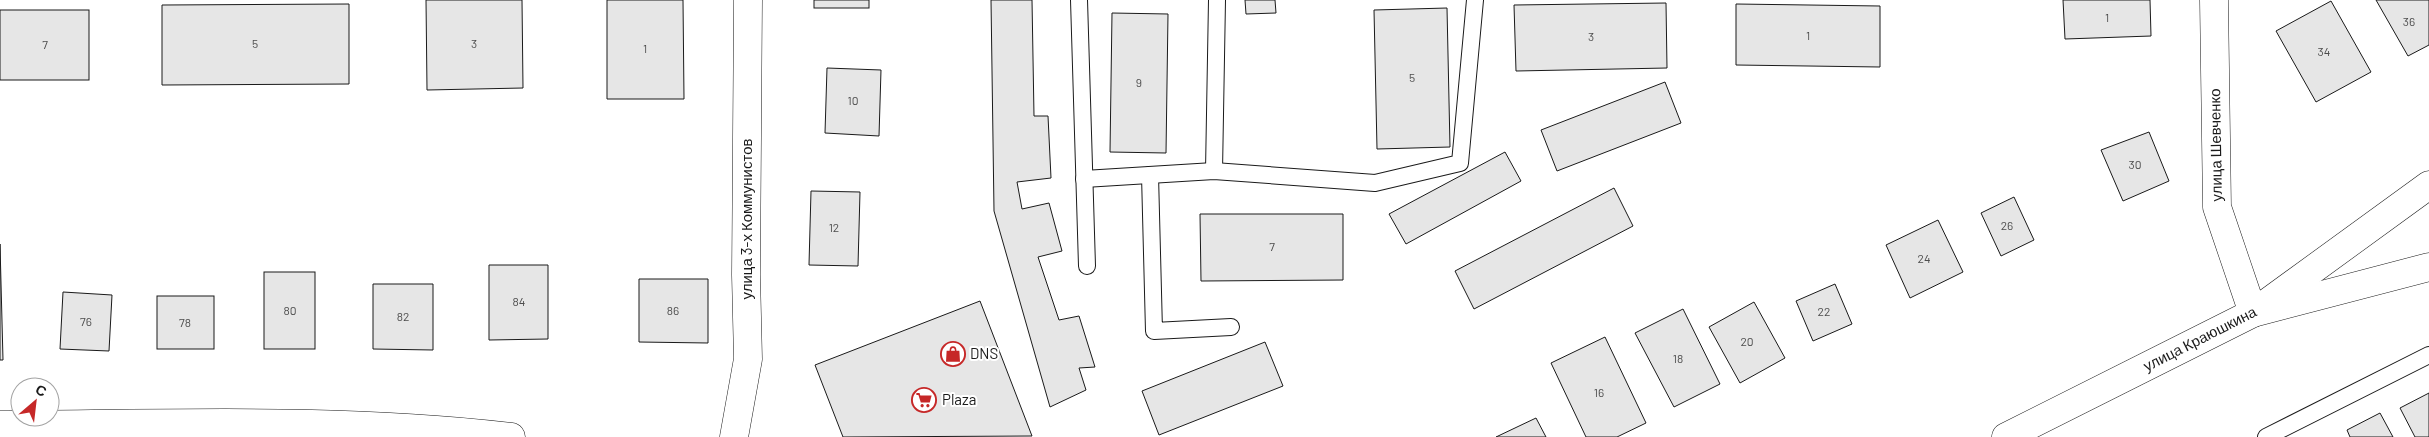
<svg xmlns="http://www.w3.org/2000/svg" width="2429" height="437" font-family="Barlow,sans-serif">
	<style>
		.building { fill: #e6e6e6; stroke: #1a1a1a }
		.lines { fill: none; stroke-linecap: round; stroke-linejoin: round }
		.service-casing { stroke: #1a1a1a; stroke-width: 18 }
		.minor-casing { stroke: #1a1a1a; stroke-width: 29 }
		.secondary-casing { stroke: #1a1a1a; stroke-width: 29 }
		.service { stroke: #fff; stroke-width: 16 }
		.minor { stroke: #fff; stroke-width: 28 }
		.secondary { stroke: #fff; stroke-width: 28 }
		.labels { text-anchor: middle; stroke-width: 4; stroke-linejoin: round; paint-order: stroke }
		.number-label { font-size: 12px; fill: #4d4d4d }
		.street-label { font-size: 15px; fill: #1a1a1a; stroke: #fff }
		.poi-label { font-size: 15px; fill: #1a1a1a; stroke: #fff; text-anchor: start }
	</style>
	<rect width="100%" height="100%" fill="#fff"/>
	<!-- building -->
	<g class="building">
		<path d="M 426,0 L 522,0 L 523,88 L 427,90 Z"/>
		<path d="M 607,0 L 683,0 L 684,99 L 607,99 Z"/>
		<rect x="814" y="0" width="55" height="8"/>
		<path d="M 991,0 L 1032,0 L 1034,116 L 1048,116 L 1051,178 L 1017,182 L 1022,209 L 1049,203 L 1062,251 L 1038,257 L 1059,320 L 1079,316 L 1095,367 L 1079,368 L 1086,390 L 1050,407 L 994,211 Z"/>
		<path d="M 1245,0 L 1275,0 L 1276,13 L 1246,14 Z"/>
		<path d="M 2063,0 L 2150,0 L 2151,36 L 2065,39 Z"/>
		<path d="M 2376,0 L 2429,0 L 2429,45 L 2408,56 Z"/>
		<path d="M 2331,1 L 2371,72 L 2316,102 L 2276,31 Z"/>
		<path d="M 1666,3 L 1667,68 L 1516,71 L 1514,5 Z"/>
		<path d="M 349,4 L 349,84 L 162,85 L 162,5 Z"/>
		<path d="M 1736,4 L 1880,6 L 1880,67 L 1736,65 Z"/>
		<path d="M 1447,8 L 1450,147 L 1377,149 L 1374,10 Z"/>
		<rect x="0" y="10" width="89" height="70"/>
		<path d="M 1112,13 L 1168,14 L 1166,153 L 1110,152 Z"/>
		<path d="M 827,68 L 881,70 L 879,136 L 825,133 Z"/>
		<path d="M 1665,82 L 1681,123 L 1557,171 L 1541,130 Z"/>
		<path d="M 2149,132 L 2169,181 L 2123,201 L 2101,150 Z"/>
		<path d="M 1505,152 L 1521,181 L 1406,244 L 1389,214 Z"/>
		<path d="M 1614,188 L 1633,226 L 1474,309 L 1455,271 Z"/>
		<path d="M 811,191 L 860,192 L 858,266 L 809,265 Z"/>
		<path d="M 2014,197 L 2034,240 L 2001,256 L 1981,213 Z"/>
		<path d="M 1200,214 L 1343,214 L 1343,280 L 1201,281 Z"/>
		<path d="M 1938,220 L 1963,272 L 1910,298 L 1886,245 Z"/>
		<path d="M 0,244 L 3,360 L 0,360 Z"/>
		<path d="M 489,265 L 548,265 L 548,339 L 489,340 Z"/>
		<rect x="264" y="272" width="51" height="77"/>
		<path d="M 639,279 L 708,279 L 708,343 L 639,342 Z"/>
		<path d="M 373,284 L 433,284 L 433,350 L 373,349 Z"/>
		<path d="M 1835,284 L 1852,324 L 1813,341 L 1796,301 Z"/>
		<path d="M 63,292 L 112,295 L 109,351 L 60,349 Z"/>
		<rect x="157" y="296" width="57" height="53"/>
		<path d="M 980,301 L 1032,436 L 843,437 L 815,365 Z"/>
		<path d="M 1754,302 L 1785,358 L 1740,383 L 1709,327 Z"/>
		<path d="M 1683,309 L 1720,384 L 1674,407 L 1635,333 Z"/>
		<path d="M 1605,337 L 1646,423 L 1617,437 L 1586,437 L 1551,363 Z"/>
		<path d="M 1265,342 L 1283,386 L 1159,435 L 1142,391 Z"/>
		<path d="M 2429,393 L 2429,437 L 2415,437 L 2400,408 Z"/>
		<path d="M 2380,413 L 2393,437 L 2350,437 L 2347,430 Z"/>
		<path d="M 1536,418 L 1546,437 L 1496,437 Z"/>
	</g>
	<g class="lines">
		<defs>
			<g id="service">
				<path d="M 1079,0 L 1087,266"/>
				<path d="M 1214,171 L 1217,0"/>
				<path d="M 1150,175 L 1154,331 L 1231,327"/>
				<path d="M 1084,179 L 1214,171 L 1375,183 L 1460,163 L 1475,0"/>
				<path d="M 2266,437 L 2429,355"/>
			</g>
			<g id="minor">
				<path d="M 2214,0 L 2217,207 L 2253,313 L 2429,185"/>
				<path d="M 734,437 L 748,359 L 746,275 L 748,0"/>
			</g>
			<g id="secondary">
				<path d="M 0,425 C 170,424 342,417 511,437"/>
				<path d="M 2006,437 L 2253,313 L 2429,267"/>
			</g>
		</defs>
		<!-- service casing -->
		<use href="#service" class="service-casing"/>
		<!-- minor casing -->
		<use href="#minor" class="minor-casing"/>
		<!-- secondary casing -->
		<use href="#secondary" class="secondary-casing"/>
		<!-- service -->
		<use href="#service" class="service"/>
		<!-- minor -->
		<use href="#minor" class="minor"/>
		<!-- secondary -->
		<use href="#secondary" class="secondary"/>
	</g>
	<!-- icons -->
	<defs>
		<symbol id="shop-ring" viewBox="-11 -11 22 22"><circle r="9.5" fill="#fff" stroke="#c62828" stroke-width="1.5"/><path d="M-5-2.5h2.3a2.7 3.5 0 0 1 5.4 0H5L5.5 6h-11ZM-1.5-2.5h3a1.5 2.3 0 0 0-3 0Z" fill="#c62828"/></symbol>
		<symbol id="supermarket-ring" viewBox="-11 -11 22 22"><circle r="9.5" fill="#fff" stroke="#c62828" stroke-width="1.5"/><path d="M-6-5.5h2.5l.6 2H6L4.5 2H-2.5L-4.4-4H-6ZM-1.5 3.2a1.3 1.3 0 1 0 .1 0ZM3 3.2a1.3 1.3 0 1 0 .1 0Z" fill="#c62828"/></symbol>
	</defs>
	<g fill-rule="evenodd">
		<use href="#shop-ring" x="939" y="340" width="28" height="28"/>
		<use href="#supermarket-ring" x="910" y="386" width="28" height="28"/>
	</g>
	<g class="labels">
		<!-- number labels -->
		<g class="number-label">
			<text x="2107" y="22">1</text>
			<text x="2409" y="26">36</text>
			<text x="1808" y="40">1</text>
			<text x="1591" y="41">3</text>
			<text x="255" y="48">5</text>
			<text x="474" y="48">3</text>
			<text x="45" y="49">7</text>
			<text x="645" y="53">1</text>
			<text x="2324" y="56">34</text>
			<text x="1412" y="82">5</text>
			<text x="1139" y="87">9</text>
			<text x="853" y="105">10</text>
			<text x="2135" y="169">30</text>
			<text x="2007" y="230">26</text>
			<text x="834" y="232">12</text>
			<text x="1272" y="251">7</text>
			<text x="1924" y="263">24</text>
			<text x="519" y="306">84</text>
			<text x="290" y="315">80</text>
			<text x="673" y="315">86</text>
			<text x="1824" y="316">22</text>
			<text x="403" y="321">82</text>
			<text x="86" y="326">76</text>
			<text x="185" y="327">78</text>
			<text x="1747" y="346">20</text>
			<text x="1678" y="363">18</text>
			<text x="1599" y="397">16</text>
		</g>
		<!-- street labels -->
		<g class="street-label">
			<text transform="translate(2216 145) rotate(-91)" y="5">улица Шевченко</text>
			<text transform="translate(747 219) rotate(-90)" y="5">улица 3-х Коммунистов</text>
			<text transform="translate(2200 339) rotate(-27)" y="5">улица Краюшкина</text>
		</g>
		<!-- poi labels -->
		<g class="poi-label">
			<text x="970" y="359">DNS</text>
			<text x="942" y="405">Plaza</text>
		</g>
	</g>
	<!-- north arrow -->
	<g transform="translate(35 402) rotate(28)"><circle r="24" fill="#ffffff" stroke="#a3a3a3"/>
	<path d="M0-4L9 19L0 12L-9 19Z" fill="#c62828"/>
	<text y="-8" font-size="14" font-weight="bold" text-anchor="middle" fill="#1a1a1a">С</text>
	</g>
</svg>
